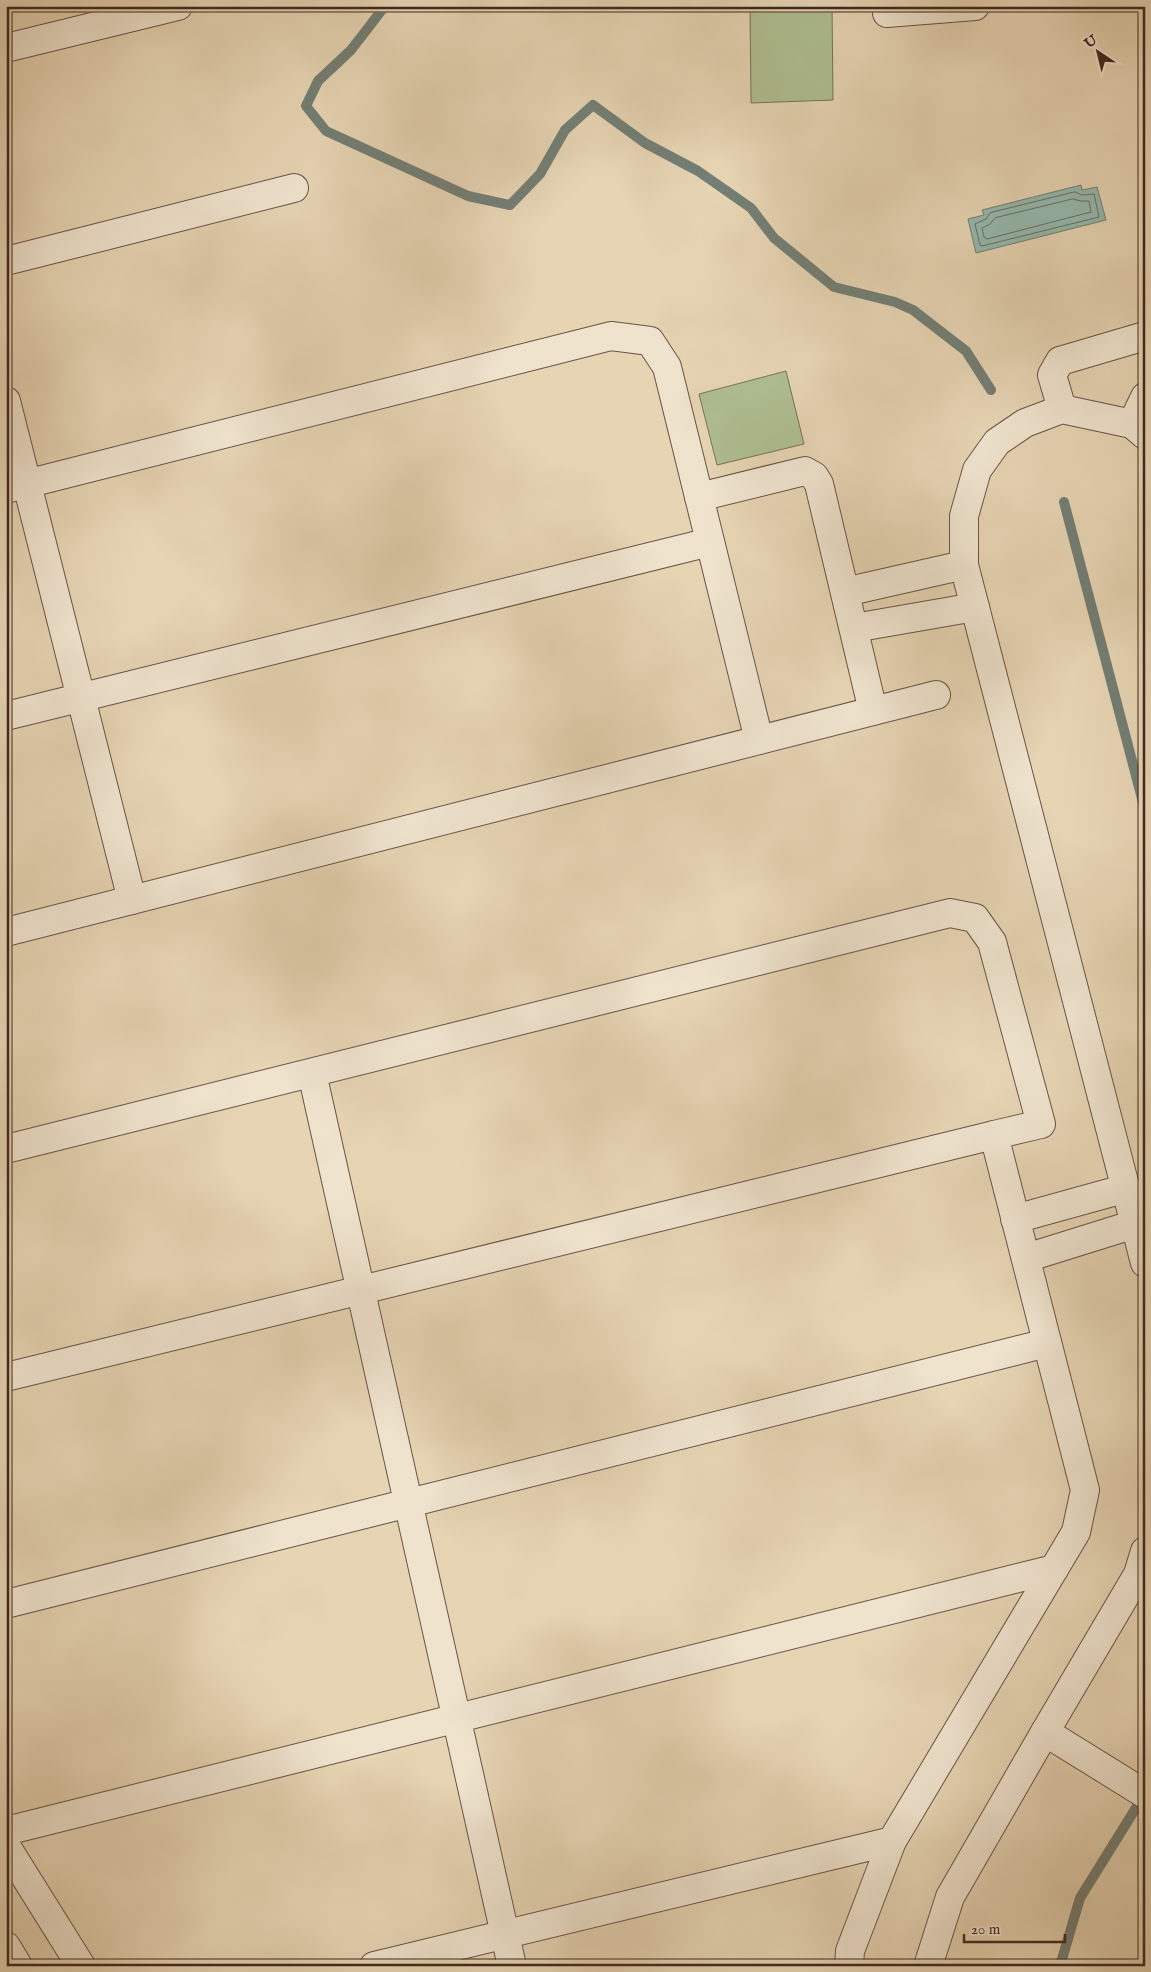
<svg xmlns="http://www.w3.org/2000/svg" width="1151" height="1972" font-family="'IM FELL English',serif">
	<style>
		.green { fill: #aebe91; stroke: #767458 }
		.water { fill: #96b8ad; stroke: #737f75 }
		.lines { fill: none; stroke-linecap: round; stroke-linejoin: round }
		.shore { stroke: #6a7066; stroke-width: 1 }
		.stream { stroke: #737f75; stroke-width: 10 }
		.minor-casing { stroke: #695445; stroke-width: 30 }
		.minor { stroke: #efe3ce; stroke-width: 28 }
	</style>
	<rect width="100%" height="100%" fill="#e6d4b3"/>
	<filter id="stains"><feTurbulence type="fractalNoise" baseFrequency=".004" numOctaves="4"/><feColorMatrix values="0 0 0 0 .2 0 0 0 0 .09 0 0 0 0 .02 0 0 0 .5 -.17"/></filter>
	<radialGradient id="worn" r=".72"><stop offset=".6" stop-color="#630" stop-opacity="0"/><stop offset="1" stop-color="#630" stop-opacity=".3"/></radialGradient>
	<!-- green -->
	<g class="green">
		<path d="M 750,6 L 832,6 L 833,100 L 751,103 Z"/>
		<path d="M 786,371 L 804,444 L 717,465 L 699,394 Z"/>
	</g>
	<!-- water -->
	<path class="water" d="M 1081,185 L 1082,190 L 1097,187 L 1106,220 L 976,253 L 968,219 L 984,215 L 982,210 Z"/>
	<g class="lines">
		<!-- shore -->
		<g class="shore">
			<path d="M 1075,192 L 1082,195 L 1094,194 L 1099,217 L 982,246 L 980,245 L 975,224 L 986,219 L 990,213 Z"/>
			<path d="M 1073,199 L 1081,201 L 1089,201 L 1091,212 L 987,239 L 984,237 L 982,228 L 990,224 L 995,218 Z"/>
		</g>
		<!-- stream -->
		<g class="stream">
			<path d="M 385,6 L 351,50 L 318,81 L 306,106 L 326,131 L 468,196 L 510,205 L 540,174 L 565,130 L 593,105 L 645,143 L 698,171 L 751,208 L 774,238 L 834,287 L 895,302 L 913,310 L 966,351 L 991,390"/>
			<path d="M 1064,502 L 1145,810"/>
			<path d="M 1060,1966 L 1080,1898 L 1144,1795"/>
		</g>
		<defs>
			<g id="minor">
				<path d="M 887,13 L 975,6"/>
				<path d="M 6,48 L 178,6"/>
				<path d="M 6,261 L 294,188"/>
				<path d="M 6,401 L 132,900"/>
				<path d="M 1062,409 L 1052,375 L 1060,361 L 1145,336"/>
				<path d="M 1132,424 L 1145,397"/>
				<path d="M 1145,435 L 1132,424 L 1062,409 L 1025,423 L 997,442 L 977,470 L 964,516 L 964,565 L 1145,1263"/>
				<path d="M 6,489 L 611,336 L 650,341 L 667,367 L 759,740"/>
				<path d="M 699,497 L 805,471 L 814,476 L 819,484 L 873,711"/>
				<path d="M 845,592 L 964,565"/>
				<path d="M 854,628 L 975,607"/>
				<path d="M 6,716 L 710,542"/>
				<path d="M 6,932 L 936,695"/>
				<path d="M 312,1073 L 512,1966"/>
				<path d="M 6,1149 L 950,913 L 975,918 L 992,942 L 1041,1124 L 994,1135 L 1085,1490 L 1076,1532 L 892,1841 L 850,1951 L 849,1966"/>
				<path d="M 1015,1219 L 1127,1188"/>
				<path d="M 1026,1258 L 1135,1224"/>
				<path d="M 6,1377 L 994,1135"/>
				<path d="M 6,1604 L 1047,1343"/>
				<path d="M 1045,1732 L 1145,1794"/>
				<path d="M 6,1831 L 1054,1569"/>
				<path d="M 6,1846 L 81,1966"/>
				<path d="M 6,1946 L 18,1966"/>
				<path d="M 374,1966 L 892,1841"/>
				<path d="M 928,1966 L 950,1897 L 1045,1732 L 1138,1574 L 1145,1551"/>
			</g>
		</defs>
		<!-- minor casing -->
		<use href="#minor" class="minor-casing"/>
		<!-- minor -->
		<use href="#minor" class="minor"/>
	</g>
	<!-- margin -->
	<rect width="1151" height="1972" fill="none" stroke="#e6d4b3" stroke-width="25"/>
	<rect x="8" y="8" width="1136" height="1957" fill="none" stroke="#3f2920" stroke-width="2.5"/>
	<rect x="12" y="12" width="1126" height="1947" fill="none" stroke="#3f2920"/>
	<!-- north arrow -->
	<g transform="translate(1098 52) rotate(325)" stroke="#efe3ce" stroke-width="4" paint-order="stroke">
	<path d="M0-4L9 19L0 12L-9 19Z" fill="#3f2920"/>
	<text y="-8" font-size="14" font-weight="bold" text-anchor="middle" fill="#3f2920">U</text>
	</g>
	<!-- scale -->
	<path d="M964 1934v8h101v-8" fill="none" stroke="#3f2920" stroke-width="2.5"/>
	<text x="971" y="1934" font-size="15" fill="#3f2920" stroke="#efe3ce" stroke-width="4" paint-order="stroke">20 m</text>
	<rect width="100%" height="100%" filter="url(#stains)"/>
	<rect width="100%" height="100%" fill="url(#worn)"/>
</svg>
